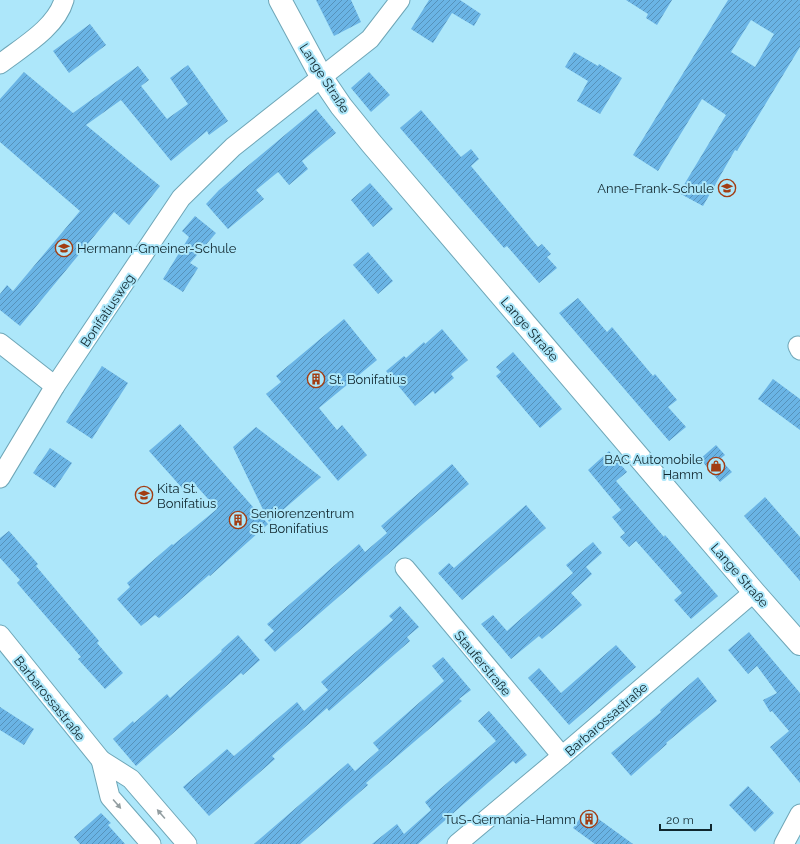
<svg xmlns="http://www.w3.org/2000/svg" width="800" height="844" font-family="Raleway,sans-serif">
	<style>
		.building { fill: url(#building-hatch); fill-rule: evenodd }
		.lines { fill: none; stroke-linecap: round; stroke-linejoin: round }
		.street-casing { stroke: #6ea6b7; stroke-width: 21 }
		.secondary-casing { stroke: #6ea6b7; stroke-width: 24 }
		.street { stroke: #fff; stroke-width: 19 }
		.secondary { stroke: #fff; stroke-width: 22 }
		.oneway { fill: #939ea1 }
		.labels { text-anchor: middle; stroke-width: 4; stroke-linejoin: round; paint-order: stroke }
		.street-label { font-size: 13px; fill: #10272e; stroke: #ade7fa }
		.poi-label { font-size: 13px; fill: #10272e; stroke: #ade7fa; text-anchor: start }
	</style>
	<defs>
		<pattern id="building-hatch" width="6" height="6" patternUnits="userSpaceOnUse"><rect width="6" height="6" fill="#6ab4e5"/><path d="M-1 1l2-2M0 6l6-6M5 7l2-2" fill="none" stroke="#5692ba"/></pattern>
	</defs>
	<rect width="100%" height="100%" fill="#ade7fa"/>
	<!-- building -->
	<g class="building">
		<path d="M 316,0 L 351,0 L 361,22 L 334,36 Z"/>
		<path d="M 429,0 L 460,0 L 481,14 L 474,26 L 452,13 L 433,43 L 411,29 Z"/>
		<path d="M 626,0 L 672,0 L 657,25 L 646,18 L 648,14 Z"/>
		<path d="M 728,0 L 800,0 L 800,47 L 737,151 L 735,150 L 703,206 L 679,193 L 726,115 L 702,99 L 658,171 L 633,155 ZM 751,20 L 774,34 L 755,67 L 731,52 Z"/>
		<path d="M 90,24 L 106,45 L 69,73 L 53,51 Z"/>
		<path d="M 574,52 L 598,66 L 599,64 L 622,78 L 600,114 L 577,101 L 588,81 L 565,67 Z"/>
		<path d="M 188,65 L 228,121 L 209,135 L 207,131 L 171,161 L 121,100 L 86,125 L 160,186 L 129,225 L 114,212 L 20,326 L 0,310 L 0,294 L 7,285 L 13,291 L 80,211 L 0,142 L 0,99 L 24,72 L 73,113 L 138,66 L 149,80 L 141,86 L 167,119 L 188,104 L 170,78 Z"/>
		<path d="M 369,72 L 390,95 L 371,112 L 351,88 Z"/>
		<path d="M 316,109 L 336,133 L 302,161 L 308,169 L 289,185 L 278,172 L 256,190 L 264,199 L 228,229 L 206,204 L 219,190 Z"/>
		<path d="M 421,110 L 461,157 L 471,149 L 479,159 L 471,166 L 538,247 L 542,244 L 551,254 L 547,257 L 557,268 L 539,283 L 507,246 L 504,248 L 400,128 Z"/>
		<path d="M 370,183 L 393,209 L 373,227 L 351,200 Z"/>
		<path d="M 195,216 L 216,233 L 190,263 L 198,268 L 183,292 L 163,279 L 189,237 L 182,231 Z"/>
		<path d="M 368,252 L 393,281 L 378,294 L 353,265 Z"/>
		<path d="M 578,298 L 607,332 L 612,327 L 653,376 L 655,374 L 677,400 L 668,407 L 686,427 L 669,441 L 559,313 Z"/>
		<path d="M 344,319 L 377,360 L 319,408 L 337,430 L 342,425 L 367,455 L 338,481 L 266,394 L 281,382 L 276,376 Z"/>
		<path d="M 442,329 L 468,360 L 451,374 L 454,378 L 435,394 L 433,391 L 415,406 L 386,371 L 404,356 L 406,358 L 424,342 L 425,344 Z"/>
		<path d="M 513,352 L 562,409 L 540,428 L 496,376 L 501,372 L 496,367 Z"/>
		<path d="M 102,366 L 128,383 L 92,439 L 66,422 Z"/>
		<path d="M 773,379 L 800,399 L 800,430 L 758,399 Z"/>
		<path d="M 180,424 L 268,524 L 210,576 L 209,575 L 159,618 L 155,615 L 141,626 L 117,599 L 130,587 L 127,583 L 172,544 L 173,545 L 217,509 L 192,481 L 183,489 L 149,451 Z"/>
		<path d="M 256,427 L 321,477 L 269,522 L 233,447 Z"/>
		<path d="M 716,445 L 725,455 L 720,459 L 732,472 L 720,482 L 700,459 Z"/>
		<path d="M 50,448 L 72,463 L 55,488 L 33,473 Z"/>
		<path d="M 609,451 L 627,472 L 616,481 L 664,537 L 665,535 L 718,596 L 691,619 L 674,600 L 682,593 L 636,541 L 629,547 L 620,537 L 625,533 L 612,517 L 621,510 L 588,470 Z"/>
		<path d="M 452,464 L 469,484 L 275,652 L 264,640 L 274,631 L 267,624 L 359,544 L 365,552 L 387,533 L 381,526 Z"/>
		<path d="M 765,497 L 800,537 L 800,581 L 744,516 Z"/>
		<path d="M 526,505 L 546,528 L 462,600 L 438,573 L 449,563 L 454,568 Z"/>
		<path d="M 9,531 L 38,564 L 36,566 L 99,641 L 97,643 L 123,673 L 105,689 L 78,659 L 81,657 L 17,583 L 20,580 L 0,558 L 0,538 Z"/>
		<path d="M 593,542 L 602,553 L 586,567 L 592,574 L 571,593 L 582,605 L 542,639 L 539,636 L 511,659 L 481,624 L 493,615 L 507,631 L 573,573 L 566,565 Z"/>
		<path d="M 400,606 L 419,627 L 407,637 L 410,641 L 329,711 L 327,708 L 272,756 L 275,759 L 209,816 L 183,787 L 227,749 L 234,756 L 297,702 L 304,711 L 328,690 L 321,682 L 393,620 L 389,616 Z"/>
		<path d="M 749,632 L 800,693 L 800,783 L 770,747 L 789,731 L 772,711 L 770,712 L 763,700 L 777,693 L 757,666 L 748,674 L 728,650 Z"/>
		<path d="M 238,635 L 260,660 L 243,675 L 241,673 L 136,766 L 113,739 L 133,721 L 134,723 L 167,694 L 170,698 L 222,651 L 221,650 Z"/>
		<path d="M 616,645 L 636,667 L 569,725 L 528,678 L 539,668 L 561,693 Z"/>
		<path d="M 443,657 L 471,690 L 459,699 L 462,701 L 366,783 L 368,785 L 300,844 L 254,844 L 348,763 L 355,771 L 379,750 L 373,743 L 444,681 L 432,666 Z"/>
		<path d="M 698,677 L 717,701 L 666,743 L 667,744 L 631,776 L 611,753 L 661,712 L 660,710 Z"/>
		<path d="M 0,707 L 34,729 L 24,745 L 0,730 Z"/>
		<path d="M 489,711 L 527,755 L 516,764 L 513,761 L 418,844 L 372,844 L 397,824 L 404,834 L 431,810 L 425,802 L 496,741 L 478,721 Z"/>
		<path d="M 748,786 L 774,813 L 755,832 L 729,805 Z"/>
		<path d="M 586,810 L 633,844 L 595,844 L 573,828 Z"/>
		<path d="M 101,813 L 111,823 L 108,825 L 125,844 L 80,844 L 74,837 Z"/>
	</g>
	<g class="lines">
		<defs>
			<g id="street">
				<path d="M 0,64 C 22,47 56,28 64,0"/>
				<path d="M 0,343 L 55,386"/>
				<path d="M 798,346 L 800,350"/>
				<path d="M 0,478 L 55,386 L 181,198 L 233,147 L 370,39 L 400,0"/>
				<path d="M 405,568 L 562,756"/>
				<path d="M 0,635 L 101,760"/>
				<path d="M 151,844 L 110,797 L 101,760 L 131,779 L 187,844"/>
				<path d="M 457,844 L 562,756 L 754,592"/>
				<path d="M 784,844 L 800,814"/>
			</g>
			<path id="secondary" d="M 280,0 L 322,78 L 341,106 L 371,143 L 754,592 L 800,644"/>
		</defs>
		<!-- street casing -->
		<use href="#street" class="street-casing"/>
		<!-- secondary casing -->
		<use href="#secondary" class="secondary-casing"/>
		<!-- street -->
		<use href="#street" class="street"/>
		<!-- secondary -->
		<use href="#secondary" class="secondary"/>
	</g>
	<!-- one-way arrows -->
	<defs><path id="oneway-solid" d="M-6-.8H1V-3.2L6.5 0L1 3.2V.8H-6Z"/></defs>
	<g class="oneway">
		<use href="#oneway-solid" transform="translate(117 804) rotate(49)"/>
		<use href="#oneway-solid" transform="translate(161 814) rotate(-131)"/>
	</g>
	<!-- icons -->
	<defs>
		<symbol id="school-ring" viewBox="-11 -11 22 22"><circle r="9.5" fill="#ade7fa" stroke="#a23d13" stroke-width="1.5"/><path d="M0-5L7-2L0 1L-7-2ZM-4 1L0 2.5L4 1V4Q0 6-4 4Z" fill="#a23d13"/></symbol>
		<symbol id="building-ring" viewBox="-11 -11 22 22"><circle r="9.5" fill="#ade7fa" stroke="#a23d13" stroke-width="1.5"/><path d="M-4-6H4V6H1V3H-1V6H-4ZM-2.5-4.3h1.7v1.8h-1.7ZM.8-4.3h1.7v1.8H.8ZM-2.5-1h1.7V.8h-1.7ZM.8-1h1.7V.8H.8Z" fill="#a23d13"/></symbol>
		<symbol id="shop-ring" viewBox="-11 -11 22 22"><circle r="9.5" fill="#ade7fa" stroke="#a23d13" stroke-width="1.5"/><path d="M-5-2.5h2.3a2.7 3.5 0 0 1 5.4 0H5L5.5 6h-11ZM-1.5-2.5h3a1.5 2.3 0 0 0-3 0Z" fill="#a23d13"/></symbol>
	</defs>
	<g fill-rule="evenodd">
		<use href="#school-ring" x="717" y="178" width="20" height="20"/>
		<use href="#school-ring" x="54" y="238" width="20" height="20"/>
		<use href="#building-ring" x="306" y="369" width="20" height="20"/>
		<use href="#shop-ring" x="706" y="456" width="20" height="20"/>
		<use href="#school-ring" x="134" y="485" width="20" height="20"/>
		<use href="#building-ring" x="228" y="510" width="20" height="20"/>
		<use href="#building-ring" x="579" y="809" width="20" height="20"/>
	</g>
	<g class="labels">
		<!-- street labels -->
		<g class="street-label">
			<text transform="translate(325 78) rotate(57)" y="5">Lange Straße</text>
			<text transform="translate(107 310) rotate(-56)" y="5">Bonifatiusweg</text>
			<text transform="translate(530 329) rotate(49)" y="5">Lange Straße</text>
			<text transform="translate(740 575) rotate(49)" y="5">Lange Straße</text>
			<text transform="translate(483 663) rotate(50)" y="5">Stauferstraße</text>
			<text transform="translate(50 698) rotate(51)" y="5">Barbarossastraße</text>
			<text transform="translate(606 719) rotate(-41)" y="5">Barbarossastraße</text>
		</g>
		<!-- poi labels -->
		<g class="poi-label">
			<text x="714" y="193" text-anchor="end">Anne-Frank-Schule</text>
			<text x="77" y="253">Hermann-Gmeiner-Schule</text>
			<text x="329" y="384">St. Bonifatius</text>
			<text x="703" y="464" text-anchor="end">BAC Automobile<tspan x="703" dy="15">Hamm</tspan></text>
			<text x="157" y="493">Kita St.<tspan x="157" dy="15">Bonifatius</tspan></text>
			<text x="251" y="518">Seniorenzentrum<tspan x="251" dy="15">St. Bonifatius</tspan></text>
			<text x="576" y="824" text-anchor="end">TuS-Germania-Hamm</text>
		</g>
	</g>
	<!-- scale -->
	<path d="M660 824v6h51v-6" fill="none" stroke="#10272e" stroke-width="2"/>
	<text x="666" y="824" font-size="12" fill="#10272e" stroke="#ade7fa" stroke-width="3" paint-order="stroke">20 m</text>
</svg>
